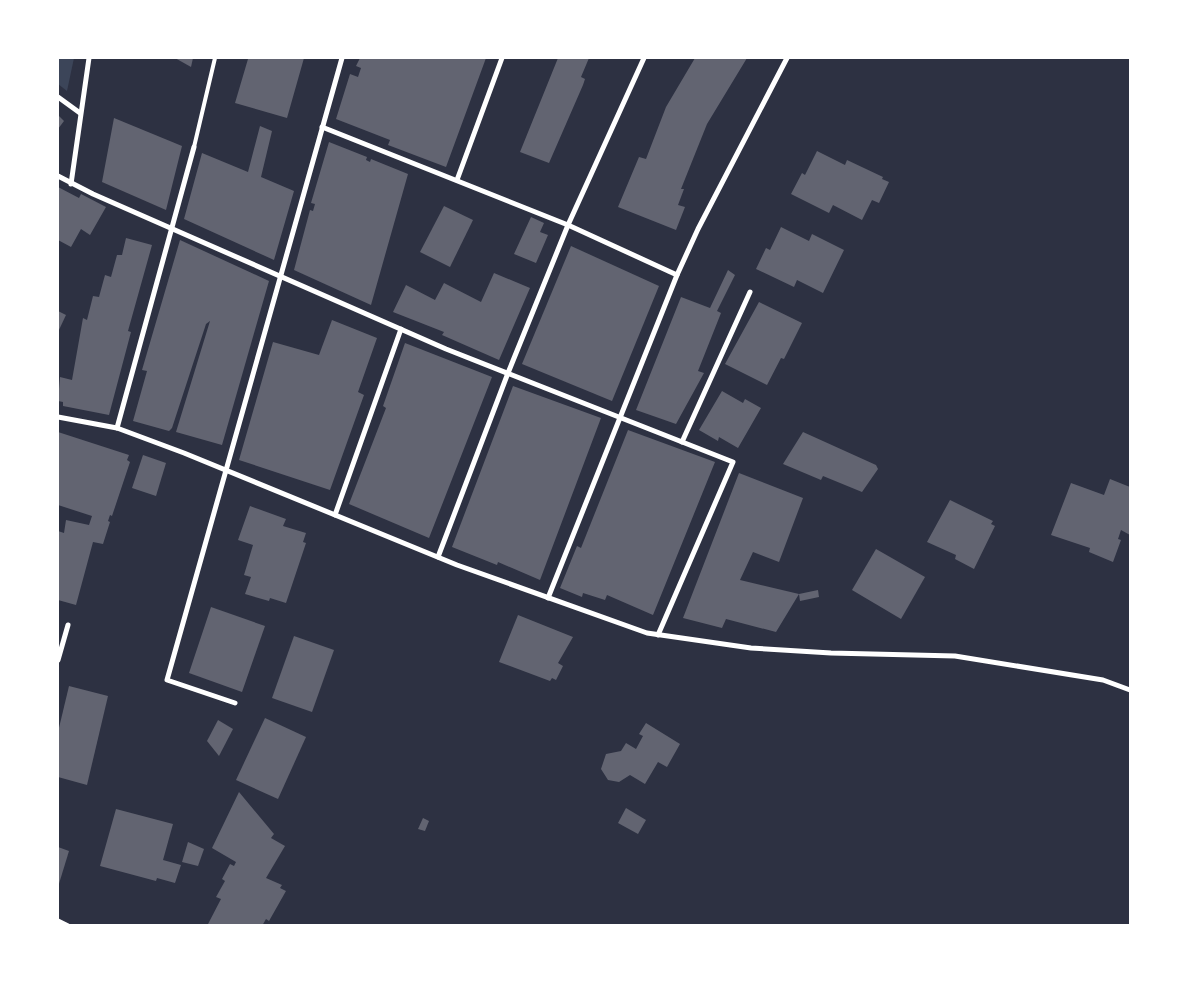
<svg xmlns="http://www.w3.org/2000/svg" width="1188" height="983" font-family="'Public Sans',sans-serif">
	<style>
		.green { fill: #3c4559 }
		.building { fill: #626471 }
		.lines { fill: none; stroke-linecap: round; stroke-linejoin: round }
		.service { stroke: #fff; stroke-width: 4 }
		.minor { stroke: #fff; stroke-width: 5 }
	</style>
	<rect width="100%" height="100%" fill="#2d3142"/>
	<!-- green -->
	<path class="green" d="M 58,58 L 74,58 L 67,91 L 58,84 Z"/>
	<!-- building -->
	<g class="building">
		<path d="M 175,58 L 193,58 L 191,67 Z"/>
		<path d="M 243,58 L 304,58 L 287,118 L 235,103 L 248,59 Z"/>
		<path d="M 360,58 L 486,58 L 446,167 L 388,145 L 390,140 L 336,119 L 350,74 L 358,77 L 361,68 L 356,66 Z"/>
		<path d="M 558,58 L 589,58 L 581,77 L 585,79 L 583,85 L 549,163 L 520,152 Z"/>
		<path d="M 695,58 L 747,58 L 707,124 L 681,189 L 684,189 L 678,205 L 685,207 L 676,230 L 618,207 L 639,157 L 646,159 L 666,107 Z"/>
		<path d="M 58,115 L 64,121 L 58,129 Z"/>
		<path d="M 114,118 L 182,146 L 166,210 L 102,182 Z"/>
		<path d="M 260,126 L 272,131 L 261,177 L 294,191 L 274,260 L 184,219 L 202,153 L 248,172 Z"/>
		<path d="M 329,142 L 367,157 L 366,160 L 370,162 L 371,159 L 408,174 L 371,305 L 294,270 L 310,210 L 313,211 L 315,204 L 311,203 Z"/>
		<path d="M 817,151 L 845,165 L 847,160 L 883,177 L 882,179 L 889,182 L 879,203 L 872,200 L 862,220 L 833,205 L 829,213 L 791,194 L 802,173 L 805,175 Z"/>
		<path d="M 58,187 L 79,198 L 81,194 L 106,207 L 90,235 L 81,229 L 71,247 L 58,240 Z"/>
		<path d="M 444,206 L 473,220 L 450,267 L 420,252 Z"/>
		<path d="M 531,217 L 544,223 L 540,232 L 548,235 L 536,263 L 514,254 Z"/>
		<path d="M 781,227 L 809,241 L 812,234 L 844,250 L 823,293 L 797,280 L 794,287 L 756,269 L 766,248 L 770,250 Z"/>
		<path d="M 126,238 L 152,245 L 128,331 L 131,332 L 109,415 L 63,406 L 63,402 L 58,401 L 60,377 L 72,380 L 83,318 L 87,320 L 93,296 L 99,297 L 105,275 L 111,277 L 117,255 L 122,255 Z"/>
		<path d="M 180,240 L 269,281 L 222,445 L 176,432 L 210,321 L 206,324 L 172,428 L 169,431 L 133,421 L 147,371 L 142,370 Z"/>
		<path d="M 571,246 L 659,286 L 612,401 L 522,364 Z"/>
		<path d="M 728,270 L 735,275 L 717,311 L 721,313 L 698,371 L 704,373 L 676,424 L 636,410 L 681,297 L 710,308 Z"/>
		<path d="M 494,273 L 530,288 L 499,360 L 442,335 L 444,332 L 393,312 L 406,285 L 435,300 L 444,283 L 481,302 Z"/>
		<path d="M 759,302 L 802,323 L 784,359 L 781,358 L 767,385 L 725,364 Z"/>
		<path d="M 58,311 L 66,315 L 58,332 Z"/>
		<path d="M 332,320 L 377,338 L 358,392 L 364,395 L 330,490 L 239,460 L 273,342 L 319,355 Z"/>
		<path d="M 405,343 L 492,377 L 429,538 L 349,504 L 386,408 L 383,406 Z"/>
		<path d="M 513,386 L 601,418 L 540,580 L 498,562 L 497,565 L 452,547 Z"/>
		<path d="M 722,391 L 743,403 L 745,399 L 761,408 L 738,448 L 719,437 L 718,441 L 699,430 Z"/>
		<path d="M 628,430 L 715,462 L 653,615 L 607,595 L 605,600 L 583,593 L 582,597 L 560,588 L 577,546 L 581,548 Z"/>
		<path d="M 58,432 L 129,455 L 127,460 L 130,462 L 112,516 L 110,515 L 108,521 L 110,522 L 103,544 L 93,542 L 76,605 L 58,600 L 58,531 L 64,533 L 66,520 L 89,525 L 92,516 L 58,505 Z"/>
		<path d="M 803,432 L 876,465 L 878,469 L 862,492 L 823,476 L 821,480 L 783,464 Z"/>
		<path d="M 143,455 L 166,463 L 156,496 L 132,488 Z"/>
		<path d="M 739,473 L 803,498 L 779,562 L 753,552 L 740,580 L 799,594 L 776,632 L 726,619 L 722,628 L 683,618 Z"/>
		<path d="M 1110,479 L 1130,487 L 1130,535 L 1121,530 L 1118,539 L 1121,540 L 1113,562 L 1089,552 L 1090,548 L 1051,535 L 1071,483 L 1104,495 Z"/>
		<path d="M 950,500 L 993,521 L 991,524 L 995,526 L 974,569 L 955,559 L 956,555 L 927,542 Z"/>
		<path d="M 250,506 L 286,519 L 283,526 L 306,533 L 303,542 L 306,543 L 286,603 L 270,598 L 269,601 L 245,594 L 251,577 L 244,575 L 253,545 L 238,540 Z"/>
		<path d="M 876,549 L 925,577 L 901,619 L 852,590 Z"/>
		<path d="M 818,590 L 819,597 L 800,601 L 799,594 Z"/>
		<path d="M 211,607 L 265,626 L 242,692 L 189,673 Z"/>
		<path d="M 518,615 L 573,637 L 558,663 L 563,666 L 556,680 L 552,678 L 550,681 L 499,662 Z"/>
		<path d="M 294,636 L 334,650 L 312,712 L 272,698 Z"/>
		<path d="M 69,686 L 108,696 L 87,785 L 58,777 L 58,732 Z"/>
		<path d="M 265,718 L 306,737 L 278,799 L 236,780 Z"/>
		<path d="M 218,720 L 233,729 L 219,756 L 207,741 Z"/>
		<path d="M 646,723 L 680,744 L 667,767 L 658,762 L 645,784 L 630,775 L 619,782 L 608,780 L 601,769 L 606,754 L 621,751 L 626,743 L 636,749 L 643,736 L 639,734 Z"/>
		<path d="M 239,792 L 274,834 L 271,838 L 285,846 L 266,878 L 282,885 L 280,888 L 286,891 L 269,921 L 266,919 L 262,926 L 207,926 L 221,899 L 216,897 L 225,881 L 222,879 L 230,864 L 234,866 L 236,862 L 212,848 Z"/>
		<path d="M 626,808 L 646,820 L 638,834 L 618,823 Z"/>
		<path d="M 116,809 L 173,824 L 163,860 L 181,865 L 175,883 L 157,878 L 156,881 L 100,866 Z"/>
		<path d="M 423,818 L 429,821 L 425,831 L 418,829 Z"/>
		<path d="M 188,842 L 204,849 L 198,866 L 182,862 Z"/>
		<path d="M 58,847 L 69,851 L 58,887 Z"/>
	</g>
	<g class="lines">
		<!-- service -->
		<path class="service" d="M 194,147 L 215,58"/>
		<!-- minor -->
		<g class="minor">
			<path d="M 58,97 L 80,113"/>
			<path d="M 322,127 L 568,225 L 677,275"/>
			<path d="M 58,176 L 93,194 L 446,349 L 733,462 L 658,635"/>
			<path d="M 457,180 L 502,58"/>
			<path d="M 71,184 L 89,58"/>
			<path d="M 58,417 L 117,428 L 184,453 L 457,565 L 647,633 L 751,648 L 831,653 L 955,656 L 1103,680 L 1130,690"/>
			<path d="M 117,428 L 194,147"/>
			<path d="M 682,442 L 750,292"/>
			<path d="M 335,515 L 401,329"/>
			<path d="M 438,557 L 508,373 L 568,225 L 644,58"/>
			<path d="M 548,598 L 677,275 L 698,229 L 787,58"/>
			<path d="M 58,660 L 68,625"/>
			<path d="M 235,703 L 167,680 L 342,58"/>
			<path d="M 58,921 L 68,926"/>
		</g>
	</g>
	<!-- border -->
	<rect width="1188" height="983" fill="none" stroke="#ffffff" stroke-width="118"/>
</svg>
